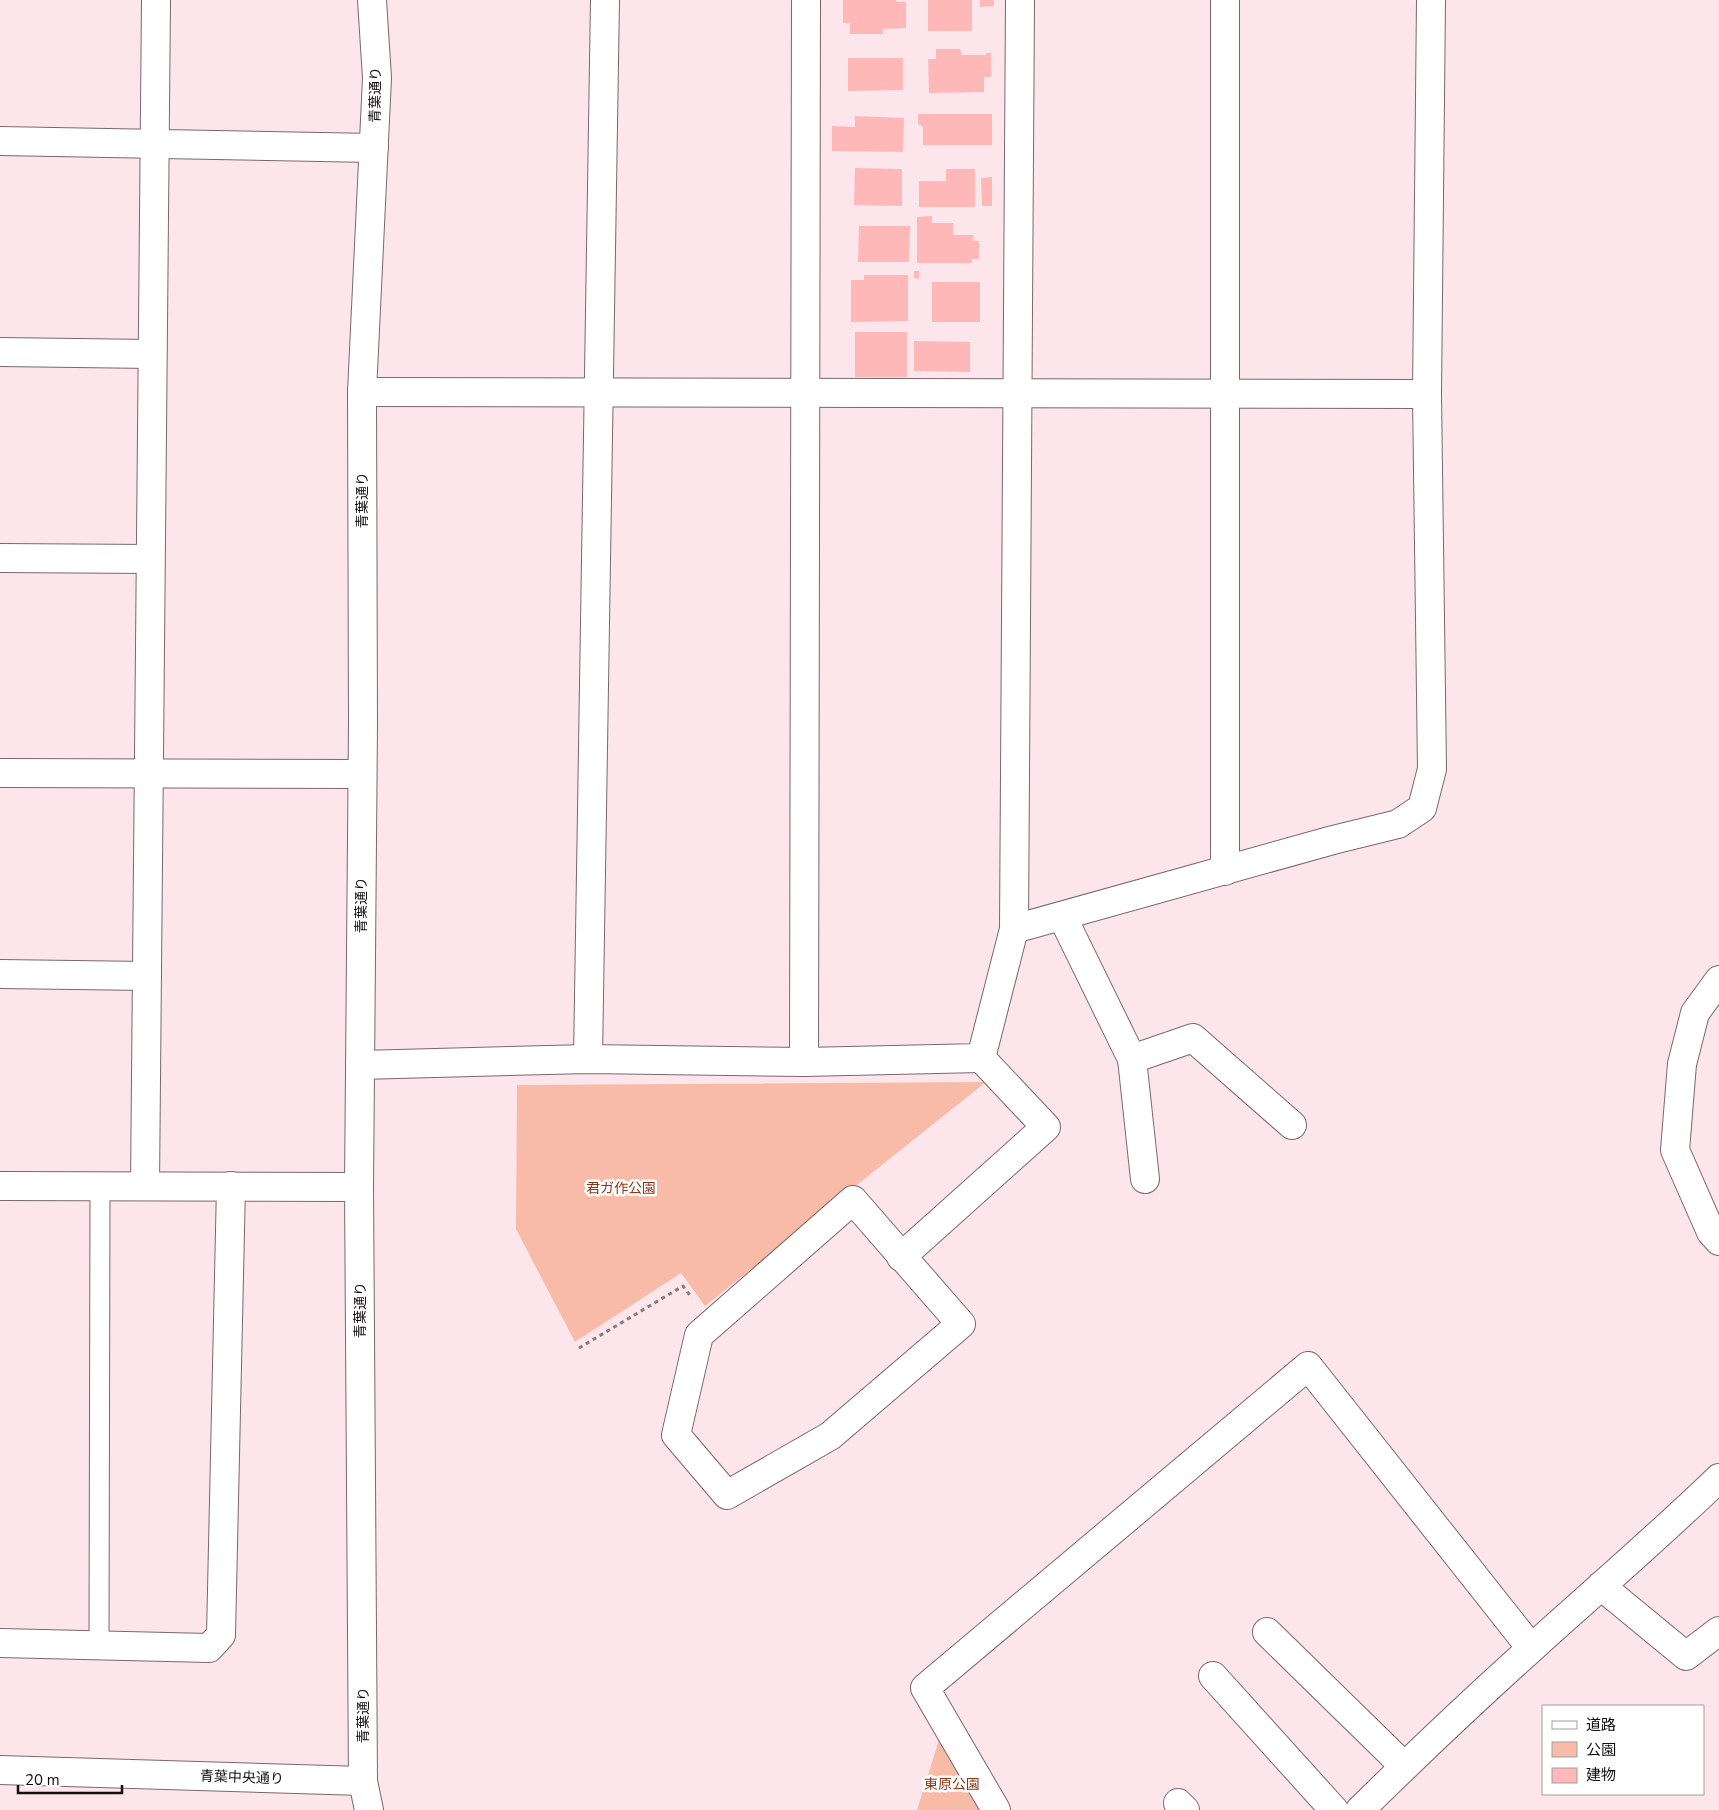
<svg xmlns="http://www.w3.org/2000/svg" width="1719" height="1810" font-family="'Nunito Sans','Noto Sans JP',sans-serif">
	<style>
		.green { fill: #f7bba7 }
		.building { fill: #feb8b8 }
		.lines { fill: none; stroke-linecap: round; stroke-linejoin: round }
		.service-casing { stroke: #7a676d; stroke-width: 21 }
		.minor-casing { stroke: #7a676d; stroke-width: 30 }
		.tertiary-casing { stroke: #7a676d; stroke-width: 30 }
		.path { stroke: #897a7e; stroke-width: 3; stroke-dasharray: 4 4; stroke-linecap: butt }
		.service { stroke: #fff; stroke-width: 19 }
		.minor { stroke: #fff; stroke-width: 28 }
		.tertiary { stroke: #fff; stroke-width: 28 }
		.labels { text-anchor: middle; stroke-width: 5; stroke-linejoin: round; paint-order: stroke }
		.street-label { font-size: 14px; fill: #140d0f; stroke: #fff }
		.park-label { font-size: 14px; fill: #913513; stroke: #fff }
	</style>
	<rect width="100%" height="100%" fill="#fce6ec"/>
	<!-- green -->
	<g class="green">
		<path d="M 986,1082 L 705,1306 L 681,1273 L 575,1342 L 516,1229 L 517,1085 Z"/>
		<path d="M 945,1721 L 996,1810 L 917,1810 Z"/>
	</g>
	<!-- building -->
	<g class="building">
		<path d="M 843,0 L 896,0 L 897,2 L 906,2 L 906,28 L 883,29 L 883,34 L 850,34 L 850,23 L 843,23 Z"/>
		<rect x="928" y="0" width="44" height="31"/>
		<path d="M 980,0 L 994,0 L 994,6 L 980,7 Z"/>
		<path d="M 936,49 L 960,49 L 962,55 L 986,55 L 986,53 L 991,53 L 991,77 L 984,77 L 984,92 L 929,93 L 928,59 L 936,59 Z"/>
		<path d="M 848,58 L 903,58 L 903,90 L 848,91 Z"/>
		<path d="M 918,114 L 992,114 L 992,145 L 923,145 L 923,127 L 918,124 Z"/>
		<path d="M 855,116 L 904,118 L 903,152 L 832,151 L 832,126 L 855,127 Z"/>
		<path d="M 855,168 L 902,169 L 902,206 L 854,205 Z"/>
		<path d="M 946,169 L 975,169 L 975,207 L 919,207 L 919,181 L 946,181 Z"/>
		<path d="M 992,177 L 992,206 L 982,206 L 981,178 Z"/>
		<path d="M 932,216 L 932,223 L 953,223 L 953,235 L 973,235 L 973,241 L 979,241 L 979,259 L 972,259 L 972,263 L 917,263 L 917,217 Z"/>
		<path d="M 859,226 L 910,226 L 909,262 L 858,262 Z"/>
		<path d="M 914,271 L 919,271 L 919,279 L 914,278 Z"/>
		<path d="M 864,275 L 908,275 L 908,321 L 851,322 L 851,280 L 864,280 Z"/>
		<rect x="932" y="282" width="48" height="40"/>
		<rect x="855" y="332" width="52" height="45"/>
		<path d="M 914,341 L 970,342 L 970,372 L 914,371 Z"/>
	</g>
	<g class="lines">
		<defs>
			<path id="service" d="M 99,1645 L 100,1186"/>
			<g id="minor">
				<path d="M 1225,0 L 1225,871"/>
				<path d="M 0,141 L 374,148"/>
				<path d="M 0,352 L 152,354"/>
				<path d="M 362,392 L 1427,394"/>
				<path d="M 0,558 L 150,559"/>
				<path d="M 0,773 L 362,774"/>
				<path d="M 1062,916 L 1132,1059 L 1193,1038 L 1292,1125"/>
				<path d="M 1014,929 L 1333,840 L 1398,824 L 1422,808 L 1432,769 L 1427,394 L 1431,0"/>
				<path d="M 0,974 L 147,976"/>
				<path d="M 1719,980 L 1695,1013 L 1682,1064 L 1675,1150 L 1711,1232 L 1719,1241"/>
				<path d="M 588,1059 L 605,0"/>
				<path d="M 1132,1059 L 1145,1179"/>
				<path d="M 804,1062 L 806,0"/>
				<path d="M 360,1065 L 588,1059 L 804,1062 L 981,1058 L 1014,929 L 1020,0"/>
				<path d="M 0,1186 L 359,1187"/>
				<path d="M 145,1186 L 156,0"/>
				<path d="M 853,1200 L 961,1324 L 830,1436 L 727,1495 L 676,1435 L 699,1335 Z"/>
				<path d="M 901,1257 L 1046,1127 L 981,1058"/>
				<path d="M 1601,1586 L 1686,1656 L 1719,1631"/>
				<path d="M 1267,1632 L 1404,1766"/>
				<path d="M 0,1643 L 209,1648 L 221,1635 L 231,1186"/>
				<path d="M 1213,1676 L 1334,1810"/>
				<path d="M 1178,1803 L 1185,1810"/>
				<path d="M 996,1810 L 925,1688 L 1308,1366 L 1531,1648"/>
				<path d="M 1360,1810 C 1417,1754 1475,1699 1534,1646 C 1596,1590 1659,1536 1719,1478"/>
			</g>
			<g id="tertiary">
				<path d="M 0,1770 L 363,1781"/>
				<path d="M 369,1810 L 363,1781 L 359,1187 L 363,724 L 362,392 L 377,78 L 372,0"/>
			</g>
		</defs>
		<!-- service casing -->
		<use href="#service" class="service-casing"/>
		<!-- minor casing -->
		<use href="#minor" class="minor-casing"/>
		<!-- tertiary casing -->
		<use href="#tertiary" class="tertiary-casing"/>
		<!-- path -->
		<path class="path" d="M 579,1348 L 683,1286 L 692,1298"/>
		<!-- service -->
		<use href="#service" class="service"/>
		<!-- minor -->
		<use href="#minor" class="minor"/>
		<!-- tertiary -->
		<use href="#tertiary" class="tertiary"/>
	</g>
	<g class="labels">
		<!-- street labels -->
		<g class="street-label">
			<text transform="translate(375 95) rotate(-89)" y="5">青葉通り</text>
			<text transform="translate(362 500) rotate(-90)" y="5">青葉通り</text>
			<text transform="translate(361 905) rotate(-90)" y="5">青葉通り</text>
			<text transform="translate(360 1310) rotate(-90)" y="5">青葉通り</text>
			<text transform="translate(363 1715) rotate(-90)" y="5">青葉通り</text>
			<text transform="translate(242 1777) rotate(2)" y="5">青葉中央通り</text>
		</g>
		<!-- park labels -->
		<g class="park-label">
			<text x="621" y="1193">君ガ作公園</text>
			<text x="952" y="1789">東原公園</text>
		</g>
	</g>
	<!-- legend -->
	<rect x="1542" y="1705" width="162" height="90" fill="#ffffff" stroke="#a19e9f"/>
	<rect x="1552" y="1721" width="25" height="8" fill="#ffffff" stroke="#a19e9f"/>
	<text x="1586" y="1730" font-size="15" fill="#140d0f">道路</text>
	<rect x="1552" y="1742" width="25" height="15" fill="#f7bba7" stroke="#a19e9f"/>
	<text x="1586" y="1755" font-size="15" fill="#140d0f">公園</text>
	<rect x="1552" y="1768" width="25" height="15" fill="#feb8b8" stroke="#a19e9f"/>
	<text x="1586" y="1780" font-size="15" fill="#140d0f">建物</text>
	<!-- scale -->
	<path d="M18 1785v8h104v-8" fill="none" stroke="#140d0f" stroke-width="2.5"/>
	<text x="25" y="1785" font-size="15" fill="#140d0f" stroke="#ffffff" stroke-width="4" paint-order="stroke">20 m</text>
</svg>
